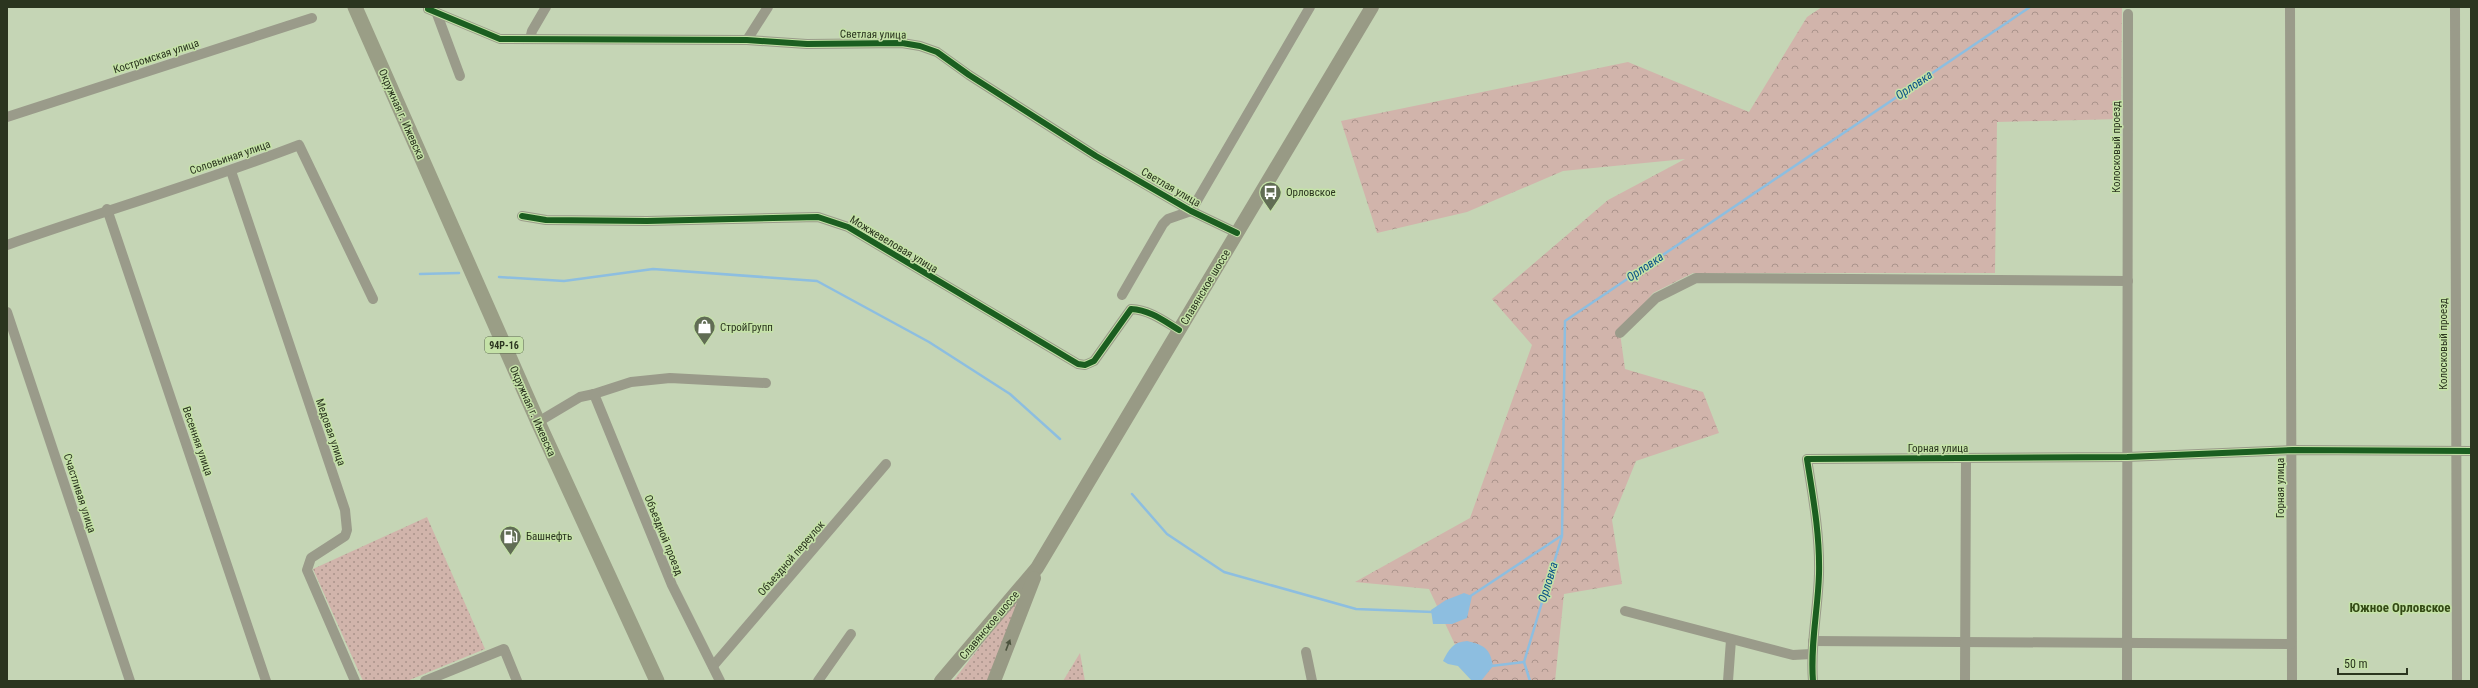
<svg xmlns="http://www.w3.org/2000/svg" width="2478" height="688" font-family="'Roboto Condensed',sans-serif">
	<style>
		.grass { fill: url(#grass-dots) }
		.forest { fill: url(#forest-crowns) }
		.water { fill: #8dbee0 }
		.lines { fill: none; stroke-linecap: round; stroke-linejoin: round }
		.stream { stroke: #8dbee0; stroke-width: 2.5 }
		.street { stroke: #9a9b8a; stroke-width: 10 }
		.secondary { stroke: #989a85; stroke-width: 14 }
		.primary { stroke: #9a9e86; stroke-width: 15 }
		.cycleway-casing { stroke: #c5e2a8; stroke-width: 8 }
		.cycleway { stroke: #1b5e20; stroke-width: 6 }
		.oneway { fill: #4c533e }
		.labels { text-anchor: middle; stroke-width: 3; stroke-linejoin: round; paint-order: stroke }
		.shield { fill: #c5e2a8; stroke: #596948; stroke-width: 1 }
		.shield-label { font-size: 10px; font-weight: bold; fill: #2b351f }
		.street-label { font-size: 11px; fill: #2b351f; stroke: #c5e2a8 }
		.poi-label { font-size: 11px; fill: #2b351f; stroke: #c5e2a8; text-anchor: start }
		.water-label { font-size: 12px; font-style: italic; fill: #064f87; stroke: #c5e2a8 }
		.quarter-label { font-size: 13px; font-weight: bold; fill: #334914; stroke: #c5e2a8 }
	</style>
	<defs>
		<pattern id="grass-dots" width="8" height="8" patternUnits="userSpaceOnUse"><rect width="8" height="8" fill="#d1b4ab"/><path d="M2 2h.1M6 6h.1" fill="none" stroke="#aa938b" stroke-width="1.8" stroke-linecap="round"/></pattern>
		<pattern id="forest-crowns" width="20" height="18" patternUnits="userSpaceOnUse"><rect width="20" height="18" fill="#d1b4ab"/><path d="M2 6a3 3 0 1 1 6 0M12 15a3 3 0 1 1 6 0" fill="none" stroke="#aa938b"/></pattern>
	</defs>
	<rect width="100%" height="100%" fill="#c5d5b5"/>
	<!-- grass -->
	<g class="grass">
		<path d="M 427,517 L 485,649 L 407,681 L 363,681 L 313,569 Z"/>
		<path d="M 1026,588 L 988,681 L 953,681 Z"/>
		<path d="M 1080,653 L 1085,681 L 1063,681 Z"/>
	</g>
	<!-- forest -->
	<path class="forest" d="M 1822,7 L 2122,7 L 2121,119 L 1997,122 L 1995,273 L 1693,273 L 1653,293 L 1620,333 L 1625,369 L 1703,392 L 1719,433 L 1636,461 L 1612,520 L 1622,584 L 1564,594 L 1555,681 L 1472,681 L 1429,589 L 1355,582 L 1470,518 L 1532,345 L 1492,299 L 1608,200 L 1685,159 L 1563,171 L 1467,212 L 1377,233 L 1341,121 L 1628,62 L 1749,112 L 1807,17 Z"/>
	<!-- water -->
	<g class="water">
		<path d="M 1464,593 L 1472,596 L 1467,618 L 1452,624 L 1433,624 L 1431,610 L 1446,600 Z"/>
		<path d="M 1467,641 C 1484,645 1490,648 1493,666 L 1481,681 L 1472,681 L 1458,666 L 1448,664 L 1443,661 C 1449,649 1453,642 1467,641 Z"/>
	</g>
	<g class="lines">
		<!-- stream -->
		<g class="stream">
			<path d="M 420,274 L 459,273"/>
			<path d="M 499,277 L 564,281 L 653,269 L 817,281 L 929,342 L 1010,394 L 1060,439"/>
			<path d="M 1132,494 L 1167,534 L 1224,572 L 1356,609 L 1433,612"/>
			<path d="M 1469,597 L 1561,536"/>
			<path d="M 1491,666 L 1524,662"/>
			<path d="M 1530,681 L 1524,662 L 1562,536 L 1565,321 L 2030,7"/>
		</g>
		<!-- street -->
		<g class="street">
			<path d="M 2290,7 L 2292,681"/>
			<path d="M 2455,7 L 2457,681"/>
			<path d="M 428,9 L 500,39 L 747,40 L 807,44 L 902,43 L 920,46 L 937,52 L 969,75 L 1096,156 L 1191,211 L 1237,233"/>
			<path d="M 437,14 L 460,76"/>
			<path d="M 530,39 L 532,31 L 546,7"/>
			<path d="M 747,40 L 768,7"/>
			<path d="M 7,117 L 312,18"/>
			<path d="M 231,171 L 345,510 L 347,530 L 345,536 L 311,558 L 307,570 L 355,681"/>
			<path d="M 107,209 L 266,681"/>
			<path d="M 522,216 L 546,220 L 647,221 L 818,217 L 848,227 L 1078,364 L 1085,365 L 1094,361 L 1131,309 C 1150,310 1164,321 1179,330"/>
			<path d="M 7,245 C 104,211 203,182 299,145 L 373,299"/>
			<path d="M 1122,295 L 1163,224 L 1168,219 L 1191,211 L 1310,7"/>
			<path d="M 7,312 L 130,681"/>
			<path d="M 1620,333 L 1656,298 L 1696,278 L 2128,281"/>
			<path d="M 538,422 L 580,397 L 594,394"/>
			<path d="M 1625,611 L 1793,655 L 1811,654"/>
			<path d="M 1813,641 L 2291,644"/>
			<path d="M 1306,652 L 1312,681"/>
			<path d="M 713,666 L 886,464"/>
			<path d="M 425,681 L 504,649 L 517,681"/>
			<path d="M 720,681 L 672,585 L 594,394 L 631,382 L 670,378 L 766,383"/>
			<path d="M 818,681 L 851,634"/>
			<path d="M 1728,681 L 1731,640"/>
			<path d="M 1813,681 C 1810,645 1818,610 1819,574 C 1820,535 1813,497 1807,459 L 2127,457 L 2293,450 L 2471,451"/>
			<path d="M 1965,681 L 1966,458"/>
			<path d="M 2127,681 L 2128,14"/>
		</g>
		<!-- secondary -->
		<g class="secondary">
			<path d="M 941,681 L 1037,568 L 1372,7"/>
			<path d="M 994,681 L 1034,578"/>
		</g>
		<!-- primary -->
		<path class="primary" d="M 355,7 L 538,422 L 657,681"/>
		<defs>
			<g id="cycleway">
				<path d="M 428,9 L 500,39 L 747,40 L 807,44 L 902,43 L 920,46 L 937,52 L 969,75 L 1096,156 L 1191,211 L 1237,233"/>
				<path d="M 522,216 L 546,220 L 647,221 L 818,217 L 848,227 L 1078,364 L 1085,365 L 1094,361 L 1131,309 C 1150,310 1164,321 1179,330"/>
				<path d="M 1813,681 C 1810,645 1818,610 1819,574 C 1820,535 1813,497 1807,459 L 2127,457 L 2293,450 L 2471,451"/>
			</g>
		</defs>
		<!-- cycleway casing -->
		<use href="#cycleway" class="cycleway-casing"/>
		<!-- cycleway -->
		<use href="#cycleway" class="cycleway"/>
	</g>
	<!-- one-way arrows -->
	<defs><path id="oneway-solid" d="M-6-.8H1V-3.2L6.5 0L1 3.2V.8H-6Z"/></defs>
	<use class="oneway" href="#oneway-solid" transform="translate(1008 645) rotate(-69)"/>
	<!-- icons -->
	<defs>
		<symbol id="bus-pin" viewBox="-11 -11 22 30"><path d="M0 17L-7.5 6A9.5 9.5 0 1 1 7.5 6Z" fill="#616d54" stroke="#c5e2a8"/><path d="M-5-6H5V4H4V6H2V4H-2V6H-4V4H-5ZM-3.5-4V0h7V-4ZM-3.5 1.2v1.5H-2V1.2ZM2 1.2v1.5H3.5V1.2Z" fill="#fff"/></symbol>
		<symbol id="shop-pin" viewBox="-11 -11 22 30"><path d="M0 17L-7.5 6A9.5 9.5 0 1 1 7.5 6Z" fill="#616d54" stroke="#c5e2a8"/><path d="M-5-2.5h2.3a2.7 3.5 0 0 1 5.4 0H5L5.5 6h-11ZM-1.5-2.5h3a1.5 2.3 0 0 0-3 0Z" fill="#fff"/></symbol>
		<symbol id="fuel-pin" viewBox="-11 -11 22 30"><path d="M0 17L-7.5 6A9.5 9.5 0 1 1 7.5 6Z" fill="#616d54" stroke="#c5e2a8"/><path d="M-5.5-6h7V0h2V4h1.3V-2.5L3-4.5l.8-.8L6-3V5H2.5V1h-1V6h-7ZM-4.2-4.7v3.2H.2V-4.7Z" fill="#fff"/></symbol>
	</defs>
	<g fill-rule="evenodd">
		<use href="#bus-pin" x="1258" y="180" width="25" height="34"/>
		<use href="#shop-pin" x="692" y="314" width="25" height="34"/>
		<use href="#fuel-pin" x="498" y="524" width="25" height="34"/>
	</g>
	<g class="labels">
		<!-- shield labels -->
		<rect class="shield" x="485" y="337" width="38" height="16" rx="3"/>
		<g class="shield-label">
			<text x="504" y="349">94Р-16</text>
		</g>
		<!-- street labels -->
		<g class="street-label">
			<text transform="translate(873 34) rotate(1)" y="4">Светлая улица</text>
			<text transform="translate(156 56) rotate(-18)" y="4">Костромская улица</text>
			<text transform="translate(402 114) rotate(66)" y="4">Окружная г. Ижевска</text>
			<text transform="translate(2116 147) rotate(-90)" y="4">Колосковый проезд</text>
			<text transform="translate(230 157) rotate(-19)" y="4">Соловьиная улица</text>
			<text transform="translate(1171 187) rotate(30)" y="4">Светлая улица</text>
			<text transform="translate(894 244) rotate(31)" y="4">Можжевеловая улица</text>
			<text transform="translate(1205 287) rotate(-59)" y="4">Славянское шоссе</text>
			<text transform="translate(2443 344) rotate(-90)" y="4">Колосковый проезд</text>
			<text transform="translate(533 411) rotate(66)" y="4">Окружная г. Ижевска</text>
			<text transform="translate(331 432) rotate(71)" y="4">Медовая улица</text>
			<text transform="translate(198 441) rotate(71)" y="4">Весенняя улица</text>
			<text x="1938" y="452">Горная улица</text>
			<text transform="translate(2280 488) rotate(-90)" y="4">Горная улица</text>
			<text transform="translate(80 493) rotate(72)" y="4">Счастливая улица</text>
			<text transform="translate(664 535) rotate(68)" y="4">Объездной проезд</text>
			<text transform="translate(791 558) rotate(-49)" y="4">Объездной переулок</text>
			<text transform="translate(989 625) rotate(-50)" y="4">Славянское шоссе</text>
		</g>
		<!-- poi labels -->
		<g class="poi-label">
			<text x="1286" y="196">Орловское</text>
			<text x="720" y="331">СтройГрупп</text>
			<text x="526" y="540">Башнефть</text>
		</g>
		<!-- water labels -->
		<g class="water-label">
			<text transform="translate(1914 85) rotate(-34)" y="4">Орловка</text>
			<text transform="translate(1645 267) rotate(-34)" y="4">Орловка</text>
			<text transform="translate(1548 582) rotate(-73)" y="4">Орловка</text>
		</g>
		<!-- quarter labels -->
		<g class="quarter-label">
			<text x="2400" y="612">Южное Орловское</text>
		</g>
	</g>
	<!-- border -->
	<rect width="2478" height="688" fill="none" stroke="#2b351f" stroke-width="16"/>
	<!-- scale -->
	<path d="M2338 668v6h69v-6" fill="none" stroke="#2b351f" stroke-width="2"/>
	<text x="2344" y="668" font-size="12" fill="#2b351f" stroke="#c5e2a8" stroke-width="3" paint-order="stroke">50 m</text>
</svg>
